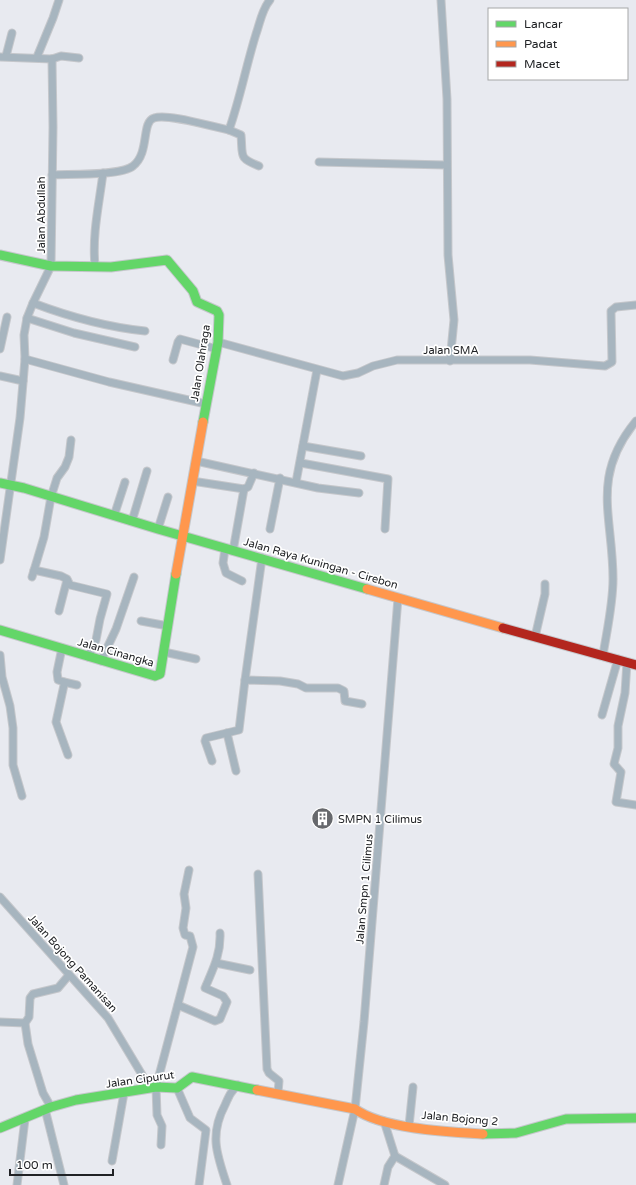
<svg xmlns="http://www.w3.org/2000/svg" width="636" height="1185" font-family="'Varela Round',sans-serif">
	<style>
		.lines { fill: none; stroke-linecap: round; stroke-linejoin: round }
		.street-casing { stroke: #c5c7cb; stroke-width: 9 }
		.fast-casing { stroke: #c5c7cb; stroke-width: 11 }
		.slow-casing { stroke: #c5c7cb; stroke-width: 11 }
		.jam-casing { stroke: #c5c7cb; stroke-width: 11 }
		.street { stroke: #a7b5bf; stroke-width: 7 }
		.fast { stroke: #63d668; stroke-width: 9 }
		.slow { stroke: #ff974d; stroke-width: 9 }
		.jam { stroke: #b3261e; stroke-width: 9 }
		.labels { text-anchor: middle; stroke-width: 3.5; stroke-linejoin: round; paint-order: stroke }
		.street-label { font-size: 11px; fill: #202225; stroke: #fff }
		.poi-label { font-size: 11px; fill: #202225; stroke: #fff; text-anchor: start }
	</style>
	<rect width="100%" height="100%" fill="#e8eaf0"/>
	<g class="lines">
		<defs>
			<g id="street">
				<path d="M 441,0 L 447,99 L 448,255 L 454,320 L 450,361"/>
				<path d="M 6,56 L 12,33"/>
				<path d="M 0,57 L 52,59"/>
				<path d="M 37,57 L 53,18 L 59,0"/>
				<path d="M 52,59 L 61,56 L 79,58"/>
				<path d="M 229,130 L 241,135 C 243,156 238,158 259,166"/>
				<path d="M 319,162 L 446,165"/>
				<path d="M 52,175 C 69,174 121,176 133,166 C 150,153 141,122 154,118 C 168,113 212,127 229,130 C 240,99 246,66 256,34 C 260,23 262,9 270,0"/>
				<path d="M 95,266 C 92,234 99,205 103,173"/>
				<path d="M 33,303 C 70,317 106,327 145,331"/>
				<path d="M 27,318 L 74,333 L 135,347"/>
				<path d="M 218,342 L 343,376 L 358,373 L 373,366 L 397,360 L 530,360 L 605,366 L 612,362 L 611,311 L 616,307 L 636,305"/>
				<path d="M 0,349 L 7,317"/>
				<path d="M 25,359 L 109,382 L 206,404"/>
				<path d="M 173,360 L 178,342 L 180,339 L 217,349"/>
				<path d="M 0,376 L 23,381"/>
				<path d="M 303,446 L 361,456"/>
				<path d="M 196,461 L 318,488 L 359,493"/>
				<path d="M 301,463 L 388,479 L 385,529"/>
				<path d="M 192,481 L 244,489 L 248,487 L 254,473"/>
				<path d="M 296,482 L 317,370"/>
				<path d="M 114,516 L 125,482"/>
				<path d="M 132,521 L 147,471"/>
				<path d="M 158,529 L 168,497"/>
				<path d="M 270,529 L 280,478"/>
				<path d="M 225,549 L 223,563 L 226,573 L 242,581"/>
				<path d="M 233,551 L 244,489"/>
				<path d="M 0,560 L 20,418 L 25,359 L 24,335 L 27,318 L 33,303 L 51,266 L 53,127 L 52,59"/>
				<path d="M 34,570 L 61,576 L 67,579 L 70,585 L 107,594 L 100,619 L 96,640 L 88,657"/>
				<path d="M 32,577 L 44,537 L 51,497 L 57,478 L 65,467 L 69,457 L 71,440"/>
				<path d="M 59,611 L 67,580"/>
				<path d="M 141,621 L 168,626"/>
				<path d="M 535,637 L 545,594 L 545,584"/>
				<path d="M 62,648 L 57,672 L 58,680 L 64,682 L 64,685 L 56,722 L 68,755"/>
				<path d="M 164,652 L 196,659"/>
				<path d="M 0,655 L 2,677 L 10,706 L 13,728 L 13,765 L 22,796"/>
				<path d="M 603,655 C 607,630 613,604 613,579 C 613,516 590,477 636,421"/>
				<path d="M 101,661 L 116,629 L 134,577"/>
				<path d="M 627,662 L 625,693 L 618,726 L 618,748 L 614,764 L 621,772 L 616,802 L 636,805"/>
				<path d="M 245,680 L 262,558"/>
				<path d="M 64,682 L 77,685"/>
				<path d="M 602,715 L 618,659"/>
				<path d="M 227,733 L 236,771"/>
				<path d="M 212,761 L 205,741 L 206,738 L 239,730 L 245,680 L 280,681 L 298,684 L 306,688 L 338,688 L 344,691 L 345,701 L 362,704"/>
				<path d="M 258,874 L 267,1069 L 269,1073 L 279,1081 L 278,1093"/>
				<path d="M 0,897 L 108,1018 L 150,1088"/>
				<path d="M 216,963 L 250,970"/>
				<path d="M 178,1005 L 215,1021 L 220,1019 L 227,1002 L 223,996 L 205,988 C 213,969 221,954 220,933"/>
				<path d="M 0,1022 L 25,1023"/>
				<path d="M 177,1088 L 190,1118 L 206,1130 L 199,1185"/>
				<path d="M 51,1107 L 43,1093 L 28,1044 L 25,1023 L 29,1017 L 30,998 L 33,994 L 58,988 L 69,975"/>
				<path d="M 45,1109 L 64,1185"/>
				<path d="M 384,1121 L 395,1156 L 388,1167 L 384,1185"/>
				<path d="M 409,1126 L 413,1087"/>
				<path d="M 161,1145 L 162,1126 L 157,1115 L 156,1087 L 193,947 L 190,936 L 185,935 L 183,928 L 186,908 L 184,894 L 189,870"/>
				<path d="M 395,1156 L 445,1185"/>
				<path d="M 112,1161 L 124,1093"/>
				<path d="M 17,1185 L 25,1119"/>
				<path d="M 227,1185 C 217,1155 209,1135 225,1105 C 229,1096 231,1091 238,1085"/>
				<path d="M 338,1185 L 355,1109 L 364,1022 L 398,598"/>
			</g>
			<g id="fast">
				<path d="M 0,255 L 51,266 L 111,267 L 167,260 L 193,291 L 197,302 L 217,311 L 219,315 L 218,342 L 203,422"/>
				<path d="M 0,483 L 24,488 L 158,529 L 367,589"/>
				<path d="M 0,630 L 155,676 L 160,674 L 176,574"/>
				<path d="M 0,1128 L 51,1107 L 76,1100 L 156,1087 L 177,1088 L 192,1077 L 257,1090"/>
				<path d="M 483,1134 L 516,1133 L 566,1119 L 636,1118"/>
			</g>
			<g id="slow">
				<path d="M 176,574 L 203,422"/>
				<path d="M 367,589 L 503,628"/>
				<path d="M 257,1090 L 355,1109 C 382,1129 449,1132 483,1134"/>
			</g>
			<path id="jam" d="M 503,628 L 636,665"/>
		</defs>
		<!-- street casing -->
		<use href="#street" class="street-casing"/>
		<!-- fast casing -->
		<use href="#fast" class="fast-casing"/>
		<!-- slow casing -->
		<use href="#slow" class="slow-casing"/>
		<!-- jam casing -->
		<use href="#jam" class="jam-casing"/>
		<!-- street -->
		<use href="#street" class="street"/>
		<!-- fast -->
		<use href="#fast" class="fast"/>
		<!-- slow -->
		<use href="#slow" class="slow"/>
		<!-- jam -->
		<use href="#jam" class="jam"/>
	</g>
	<!-- icons -->
	<defs>
		<symbol id="building-disc" viewBox="-11 -11 22 22"><circle r="9.5" fill="#66686c" stroke="#fff"/><path d="M-4-6H4V6H1V3H-1V6H-4ZM-2.5-4.3h1.7v1.8h-1.7ZM.8-4.3h1.7v1.8H.8ZM-2.5-1h1.7V.8h-1.7ZM.8-1h1.7V.8H.8Z" fill="#fff"/></symbol>
	</defs>
	<g fill-rule="evenodd">
		<use href="#building-disc" x="310" y="806" width="25" height="25"/>
	</g>
	<g class="labels">
		<!-- street labels -->
		<g class="street-label">
			<text transform="translate(41 215) rotate(-90)" y="4">Jalan Abdullah</text>
			<text x="451" y="354">Jalan SMA</text>
			<text transform="translate(200 363) rotate(-81)" y="4">Jalan Olahraga</text>
			<text transform="translate(321 563) rotate(16)" y="4">Jalan Raya Kuningan - Cirebon</text>
			<text transform="translate(116 652) rotate(16)" y="4">Jalan Cinangka</text>
			<text transform="translate(364 889) rotate(-85)" y="4">Jalan Smpn 1 Cilimus</text>
			<text transform="translate(73 963) rotate(48)" y="4">Jalan Bojong Pamanisan</text>
			<text transform="translate(140 1079) rotate(-8)" y="4">Jalan Cipurut</text>
			<text transform="translate(460 1118) rotate(5)" y="4">Jalan Bojong 2</text>
		</g>
		<!-- poi labels -->
		<g class="poi-label">
			<text x="338" y="823">SMPN 1 Cilimus</text>
		</g>
	</g>
	<!-- legend -->
	<rect x="488" y="8" width="140" height="72" fill="#ffffff" stroke="#a6a7a8"/>
	<rect x="496" y="21" width="20" height="6" fill="#63d668" stroke="#a6a7a8"/>
	<text x="524" y="28" font-size="12" fill="#202225">Lancar</text>
	<rect x="496" y="41" width="20" height="6" fill="#ff974d" stroke="#a6a7a8"/>
	<text x="524" y="48" font-size="12" fill="#202225">Padat</text>
	<rect x="496" y="61" width="20" height="6" fill="#b3261e" stroke="#a6a7a8"/>
	<text x="524" y="68" font-size="12" fill="#202225">Macet</text>
	<!-- scale -->
	<path d="M10 1169v6h103v-6" fill="none" stroke="#202225" stroke-width="2"/>
	<text x="16" y="1169" font-size="12" fill="#202225" stroke="#ffffff" stroke-width="3" paint-order="stroke">100 m</text>
</svg>
